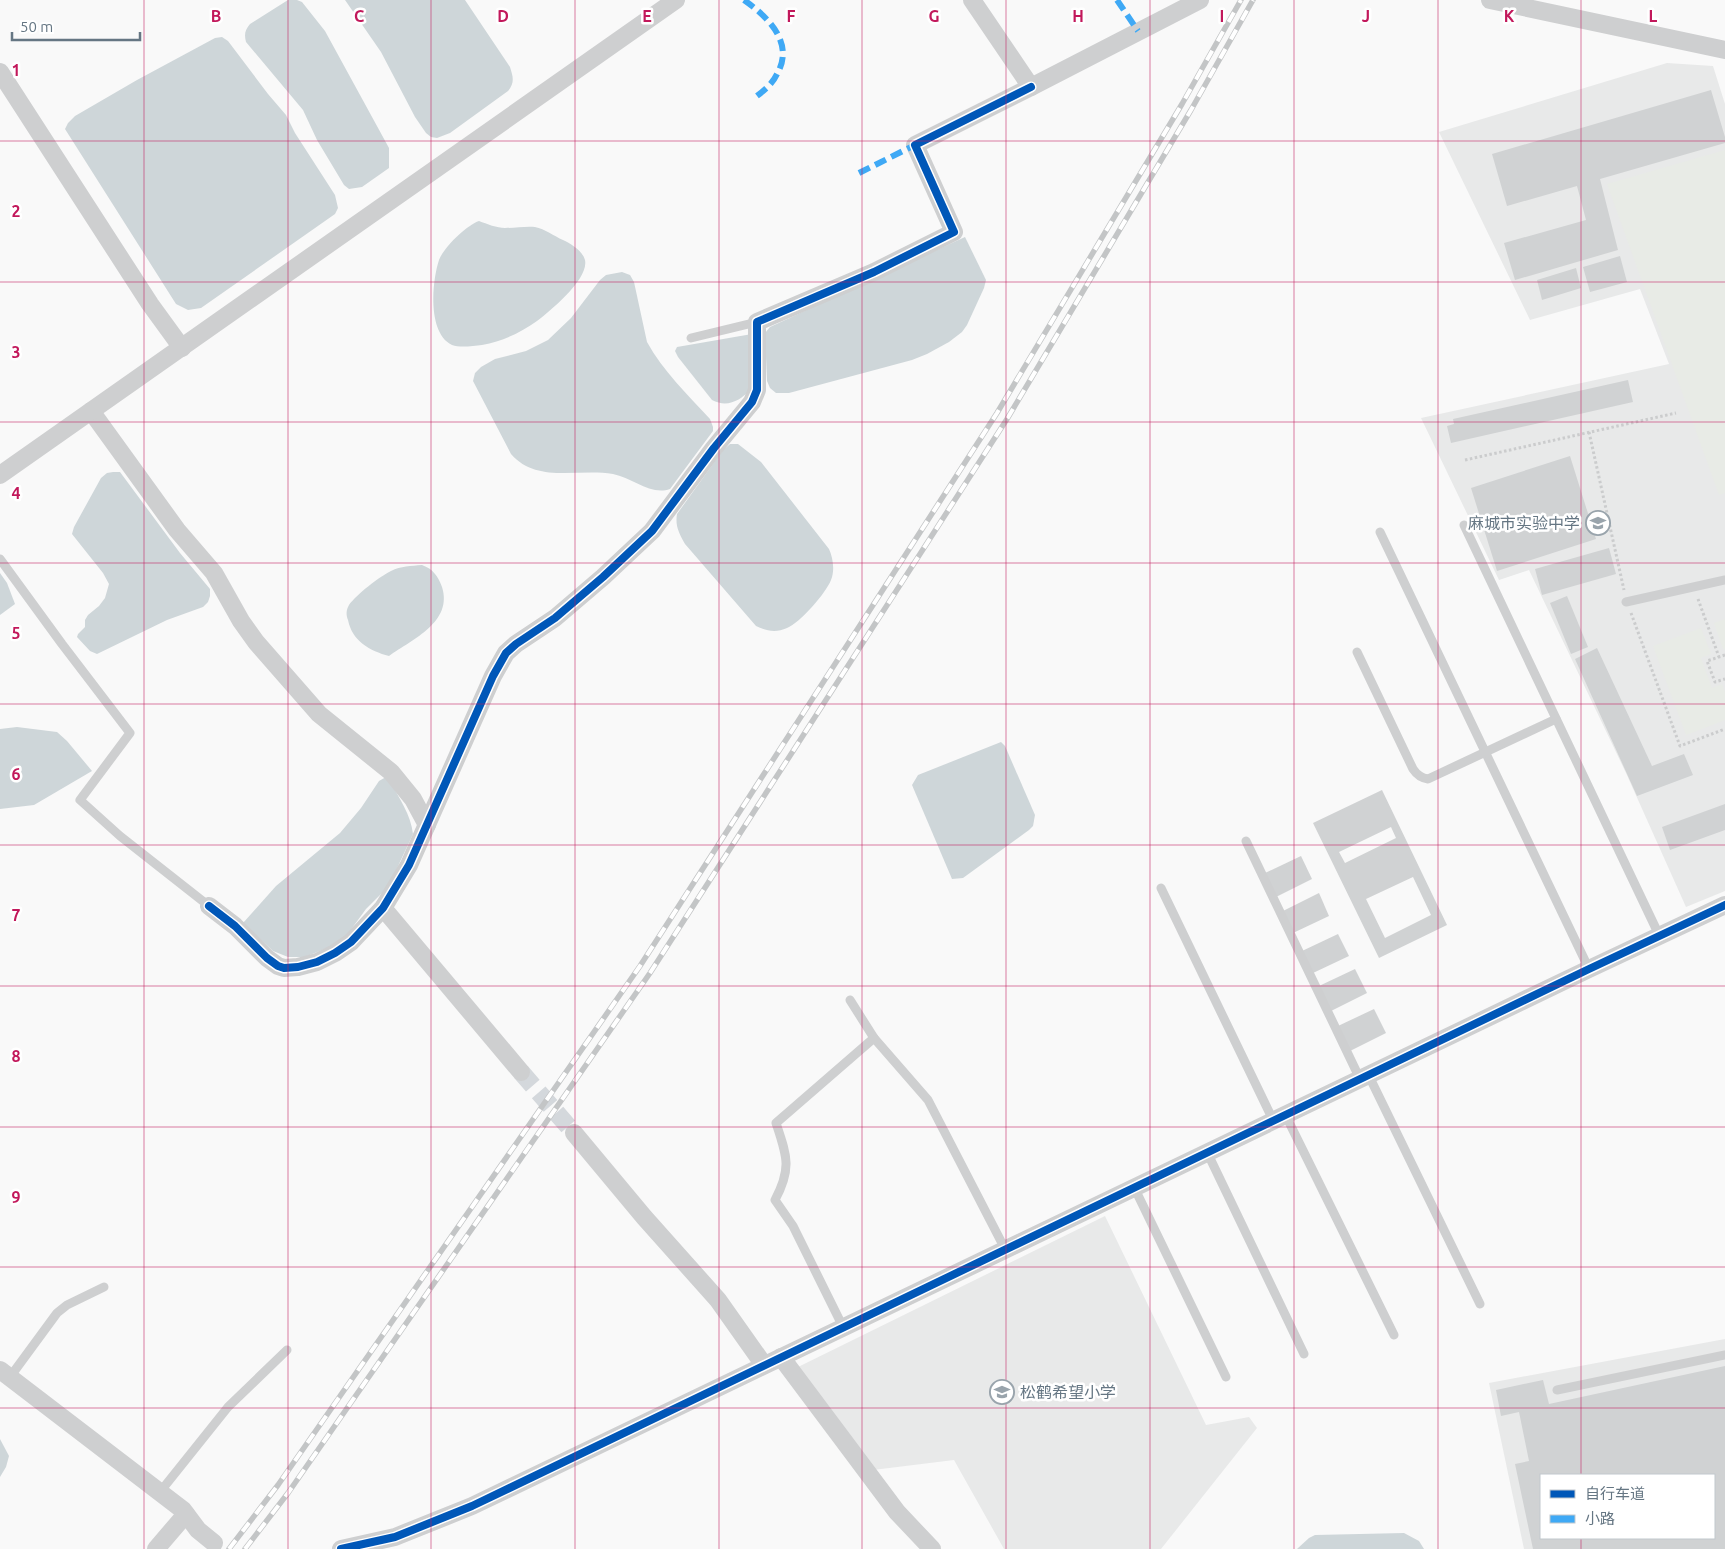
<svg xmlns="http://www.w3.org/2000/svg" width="1725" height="1549" font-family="Ubuntu,'Noto Sans SC',sans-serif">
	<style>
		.built { fill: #e8e9e9; fill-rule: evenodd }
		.green { fill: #e8ebe6 }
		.water { fill: #ced6d9 }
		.building { fill: #d0d2d3; fill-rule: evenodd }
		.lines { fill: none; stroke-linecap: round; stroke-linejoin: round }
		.minor-tunnel { stroke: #d4d8dc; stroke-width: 18; stroke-dasharray: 18 9; stroke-linecap: butt }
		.path { stroke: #cbcccd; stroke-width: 3; stroke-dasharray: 2.5 2.5; stroke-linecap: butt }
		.service { stroke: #cecfd0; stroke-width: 9 }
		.minor { stroke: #cecfd0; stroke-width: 18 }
		.rail-casing { stroke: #c3c5c6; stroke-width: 5.5 }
		.rail { stroke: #fff; stroke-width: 4; stroke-dasharray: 11; stroke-linecap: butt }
		.quiet { stroke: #3fa9f5; stroke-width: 6; stroke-dasharray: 12 6; stroke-linecap: butt }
		.cycleway-casing { stroke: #fff; stroke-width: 11 }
		.cycleway { stroke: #0057b8; stroke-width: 8 }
		.grid { fill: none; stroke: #c2185b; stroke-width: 1; stroke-opacity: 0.55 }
		.labels { text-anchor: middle; stroke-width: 5; stroke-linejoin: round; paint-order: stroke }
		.poi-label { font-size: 16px; fill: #657683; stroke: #fff; text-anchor: end }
		.grid-label { font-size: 16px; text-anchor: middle; font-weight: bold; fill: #c2185b; stroke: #fff; stroke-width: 5; stroke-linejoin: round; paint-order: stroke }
	</style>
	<rect width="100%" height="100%" fill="#f9f9f9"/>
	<!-- built -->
	<g class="built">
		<path d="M 1667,63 L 1713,66 L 1725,104 L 1725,891 L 1686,907 L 1626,773 L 1529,570 L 1499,580 L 1421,418 L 1669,364 L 1640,289 L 1530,320 L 1439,132 Z"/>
		<path d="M 1105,1216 L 1206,1425 L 1249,1417 L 1257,1428 L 1161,1549 L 1004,1549 L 954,1460 L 873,1470 L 796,1368 Z"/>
		<path d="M 1725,1339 L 1725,1549 L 1524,1549 L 1489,1383 ZM 1541,1475 L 1714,1475 L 1714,1538 L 1541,1538 Z"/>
	</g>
	<!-- green -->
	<g class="green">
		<path d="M 1725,150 L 1725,493 L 1719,495 L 1607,184 Z"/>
		<path d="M 1725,619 L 1725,649 L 1723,649 L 1714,623 Z"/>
		<path d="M 1701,628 L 1711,654 L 1701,658 L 1712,688 L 1722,684 L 1725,692 L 1725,720 L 1686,735 L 1653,646 Z"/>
	</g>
	<!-- water -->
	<g class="water">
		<path d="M 288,0 L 297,0 L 302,2 L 325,31 L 389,148 L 389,168 L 362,187 L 349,189 L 344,185 L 317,140 L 303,110 L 246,42 C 244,34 245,30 250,24 Z"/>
		<path d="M 345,0 L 465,0 L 510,67 C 513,77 515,82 508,91 L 450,133 L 437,138 L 431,137 L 426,133 L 415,117 L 381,52 Z"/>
		<path d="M 222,37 L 228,41 L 268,94 L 286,115 L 295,133 L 335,195 L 338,208 L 335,214 L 201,308 L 188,310 L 176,304 L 65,129 L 68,123 L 75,116 L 137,80 L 215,38 Z"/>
		<path d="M 479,221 C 487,224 497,228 505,228 C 515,228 526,226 535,227 C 545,229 554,236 563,240 C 571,244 582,250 585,260 C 589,279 551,310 537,321 C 520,333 503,341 482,345 C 473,346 460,348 452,345 C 427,333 432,281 439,260 C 444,247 467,225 479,221 Z"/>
		<path d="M 965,237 L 986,280 L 984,288 L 967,325 L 962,332 L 949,342 L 927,354 L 912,360 L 789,393 L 776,393 L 770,388 L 767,381 L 765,333 L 770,327 Z"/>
		<path d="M 622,272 L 630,275 L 634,282 L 647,342 C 663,371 688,395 710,419 L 713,427 L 713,431 L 670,489 C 651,496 633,478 613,474 C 578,468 537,484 511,454 L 473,381 L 475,373 L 481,367 L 495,359 L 526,351 L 548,340 L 571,318 L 600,280 L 606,275 Z"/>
		<path d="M 752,334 L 751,389 C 740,401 727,408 712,400 L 678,357 L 675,351 L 677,347 Z"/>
		<path d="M 730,444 L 738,444 L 761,462 L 829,549 C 833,558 835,570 831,580 C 826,593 800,623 787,628 C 776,633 766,631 756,626 L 685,544 C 679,533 675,526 677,514 L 723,450 Z"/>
		<path d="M 113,472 L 120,472 L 180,553 L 210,589 L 210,596 L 208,602 L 203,607 L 167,620 L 97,654 L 90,651 L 77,637 L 78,634 L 85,627 L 85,620 L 88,615 L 99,606 L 105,598 L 109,584 L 103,573 L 72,534 L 74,527 L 101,478 L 107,473 Z"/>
		<path d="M 422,565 C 433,569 438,576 442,587 C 453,622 413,639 389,656 C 370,651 352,641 348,620 C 346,615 346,610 349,605 C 357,594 379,577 391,571 C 401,566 411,566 422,565 Z"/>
		<path d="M 0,573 L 7,583 L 15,604 L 0,615 Z"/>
		<path d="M 17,727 L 57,732 L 67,741 L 92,771 L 34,805 L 0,809 L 0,729 Z"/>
		<path d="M 1001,742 L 1005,746 L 1035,815 L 1033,826 L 1029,830 L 963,878 L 952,879 L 912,785 L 918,775 Z"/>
		<path d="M 386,777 L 390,781 C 399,798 411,815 413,834 L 392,879 L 383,892 L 366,909 L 347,935 L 334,945 L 305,957 L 288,957 L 273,951 L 243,923 L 276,886 L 340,833 L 361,808 L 379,781 Z"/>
		<path d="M 0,1439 L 9,1456 L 6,1467 L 0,1477 Z"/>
		<path d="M 1404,1533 L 1419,1541 L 1424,1549 L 1297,1549 L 1309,1538 L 1315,1535 Z"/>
	</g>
	<!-- building -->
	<g class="building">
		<path d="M 1711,90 L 1725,137 L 1725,143 L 1600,179 L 1618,250 L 1515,280 L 1504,243 L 1586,220 L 1577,186 L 1507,206 L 1492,154 Z"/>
		<path d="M 1620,256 L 1627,282 L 1590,292 L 1583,267 Z"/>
		<path d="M 1576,268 L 1581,288 L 1542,300 L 1537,280 Z"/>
		<path d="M 1628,380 L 1633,402 L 1451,443 L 1447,426 L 1454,424 L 1453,419 Z"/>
		<path d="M 1570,456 L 1596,539 L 1497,571 L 1471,488 Z"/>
		<path d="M 1609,548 L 1616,574 L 1542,595 L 1535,569 Z"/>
		<path d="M 1567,596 L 1588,647 L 1571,654 L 1550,603 Z"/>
		<path d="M 1597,648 L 1652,766 L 1684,754 L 1693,775 L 1637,796 L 1575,659 Z"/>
		<path d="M 1382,790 L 1447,925 L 1379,958 L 1313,823 ZM 1391,827 L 1396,838 L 1345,863 L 1339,852 ZM 1413,877 L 1431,915 L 1385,938 L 1366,899 Z"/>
		<path d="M 1725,804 L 1725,830 L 1670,850 L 1662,827 Z"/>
		<path d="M 1301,856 L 1312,879 L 1276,897 L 1265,873 Z"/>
		<path d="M 1319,893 L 1329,916 L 1293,933 L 1283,911 Z"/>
		<path d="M 1338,934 L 1349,956 L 1313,973 L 1302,951 Z"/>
		<path d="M 1355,969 L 1367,993 L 1331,1011 L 1319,986 Z"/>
		<path d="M 1374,1009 L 1386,1033 L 1350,1051 L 1338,1026 Z"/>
		<path d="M 1725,1366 L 1725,1549 L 1533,1549 L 1515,1464 L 1529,1461 L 1519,1412 L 1501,1416 L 1496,1390 L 1543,1380 L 1549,1404 ZM 1541,1475 L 1714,1475 L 1714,1538 L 1541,1538 Z"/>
	</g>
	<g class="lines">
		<!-- minor-tunnel -->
		<path class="minor-tunnel" d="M 521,1072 L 574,1133"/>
		<!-- path -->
		<g class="path">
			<path d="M 1589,432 L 1624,590"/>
			<path d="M 1465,460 L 1676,413"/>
			<path d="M 1698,599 L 1719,657"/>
			<path d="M 1631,613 L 1680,746 L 1725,729"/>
			<path d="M 1725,655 L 1707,661 L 1715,682 L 1725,679"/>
		</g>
		<!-- service -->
		<g class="service">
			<path d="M 691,338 L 757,322"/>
			<path d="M 1464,525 L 1659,935"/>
			<path d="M 1380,532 L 1589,969"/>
			<path d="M 0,559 L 62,644 L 130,733 L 80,800 L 120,836 L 209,906"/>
			<path d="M 1626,602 L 1725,580"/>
			<path d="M 1357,652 L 1413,769 C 1417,775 1421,778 1428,779 L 1556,719"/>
			<path d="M 1246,841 L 1360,1079"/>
			<path d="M 1161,888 L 1273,1120"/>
			<path d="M 850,1000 L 874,1038 L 928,1100 L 1005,1249"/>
			<path d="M 1368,1074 L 1480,1304"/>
			<path d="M 1285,1114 L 1394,1335"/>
			<path d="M 1207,1152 L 1304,1354"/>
			<path d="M 1134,1187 L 1226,1377"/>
			<path d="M 843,1327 L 793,1226 L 775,1200 C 792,1168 787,1156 776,1123 L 874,1038"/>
			<path d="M 10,1377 L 57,1313 L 67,1305 L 104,1287"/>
			<path d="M 1557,1390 L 1725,1355"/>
			<path d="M 160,1492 L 228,1407 L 287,1350"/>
		</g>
		<!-- minor -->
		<g class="minor">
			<path d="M 972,0 L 1031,87 L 1200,0"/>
			<path d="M 1490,0 L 1725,50"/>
			<path d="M 0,72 L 150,304 L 182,348"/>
			<path d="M 91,411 L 177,530 L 214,573 L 241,621 L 256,642 L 319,714 L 391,772 L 413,799 L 427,825"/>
			<path d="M 0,475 L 676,0"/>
			<path d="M 209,906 L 235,926 L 267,958 L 278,966 L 284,968 L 298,967 L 317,962 L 335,953 L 351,942 L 383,908 L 409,865 L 493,676 L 506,653 L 516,644 L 555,618 L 603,577 L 652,531 L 714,448 L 752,402 L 757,390 L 757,322 L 874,272 L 954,232 L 915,145 L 1031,87"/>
			<path d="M 383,908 L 521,1072"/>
			<path d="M 574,1133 L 644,1217 L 718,1300 L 764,1365"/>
			<path d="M 781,1357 L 897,1512 L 932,1549"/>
			<path d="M 0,1370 L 183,1510 L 198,1530 L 214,1543"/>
			<path d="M 156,1549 L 186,1514"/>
			<path d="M 341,1549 L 395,1537 L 472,1506 L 1589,969 L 1725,905"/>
		</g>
		<defs>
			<g id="rail">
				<path d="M 229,1549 L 278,1485 L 640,966 L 997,413 L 1182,104 L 1241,0"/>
				<path d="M 245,1549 L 288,1493 L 650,973 L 1007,419 L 1191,110 L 1253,0"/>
			</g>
		</defs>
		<!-- rail casing -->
		<use href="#rail" class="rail-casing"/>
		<!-- rail -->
		<use href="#rail" class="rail"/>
		<!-- quiet -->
		<g class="quiet">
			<path d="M 744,0 C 768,17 795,43 777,74 C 772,85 762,92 753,99"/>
			<path d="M 1117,0 L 1138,31"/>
			<path d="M 859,173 L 915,145"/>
		</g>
		<defs>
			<g id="cycleway">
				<path d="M 209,906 L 235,926 L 267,958 L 278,966 L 284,968 L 298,967 L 317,962 L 335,953 L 351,942 L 383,908 L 409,865 L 493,676 L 506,653 L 516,644 L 555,618 L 603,577 L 652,531 L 714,448 L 752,402 L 757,390 L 757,322 L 874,272 L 954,232 L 915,145 L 1031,87"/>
				<path d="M 341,1549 L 395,1537 L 472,1506 L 1589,969 L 1725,905"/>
			</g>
		</defs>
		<!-- cycleway casing -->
		<use href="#cycleway" class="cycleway-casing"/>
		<!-- cycleway -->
		<use href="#cycleway" class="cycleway"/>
	</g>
	<!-- grid -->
	<path class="grid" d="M 144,0 L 144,1549M 288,0 L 288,1549M 431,0 L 431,1549M 575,0 L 575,1549M 719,0 L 719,1549M 862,0 L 862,1549M 1006,0 L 1006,1549M 1150,0 L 1150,1549M 1294,0 L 1294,1549M 1438,0 L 1438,1549M 1581,0 L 1581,1475M 0,141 L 1725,141M 0,282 L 1725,282M 0,422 L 1725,422M 0,563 L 1725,563M 0,704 L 1725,704M 0,845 L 1725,845M 0,986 L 1725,986M 0,1127 L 1725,1127M 0,1267 L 1725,1267M 0,1408 L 1725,1408M 1581,1538 L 1581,1549"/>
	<!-- icons -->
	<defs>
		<symbol id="school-ring" viewBox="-11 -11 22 22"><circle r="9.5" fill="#fff" stroke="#99a4ac" stroke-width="1.5"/><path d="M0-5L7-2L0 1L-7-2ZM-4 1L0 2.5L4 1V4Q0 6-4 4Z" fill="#99a4ac"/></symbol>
	</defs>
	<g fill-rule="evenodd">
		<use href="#school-ring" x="1584" y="509" width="28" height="28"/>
		<use href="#school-ring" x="988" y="1378" width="28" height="28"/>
	</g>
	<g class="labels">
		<!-- poi labels -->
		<g class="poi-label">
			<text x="1580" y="529">麻城市实验中学</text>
			<text x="1020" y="1398" text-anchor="start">松鹤希望小学</text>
		</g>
	</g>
	<g class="grid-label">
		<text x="216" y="22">B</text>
		<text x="359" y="22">C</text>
		<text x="503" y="22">D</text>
		<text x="647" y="22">E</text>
		<text x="791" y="22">F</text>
		<text x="934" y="22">G</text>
		<text x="1078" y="22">H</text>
		<text x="1222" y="22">I</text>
		<text x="1366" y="22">J</text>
		<text x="1509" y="22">K</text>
		<text x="1653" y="22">L</text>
		<text x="16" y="76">1</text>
		<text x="16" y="217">2</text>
		<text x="16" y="358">3</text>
		<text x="16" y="499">4</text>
		<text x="16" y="639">5</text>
		<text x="16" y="780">6</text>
		<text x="16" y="921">7</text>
		<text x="16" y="1062">8</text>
		<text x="16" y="1203">9</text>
	</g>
	<!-- legend -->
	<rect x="1540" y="1474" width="175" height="65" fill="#ffffff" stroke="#c1c8cd"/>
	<rect x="1550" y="1490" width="25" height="8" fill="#0057b8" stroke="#c1c8cd"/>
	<text x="1585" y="1499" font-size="15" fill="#657683">自行车道</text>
	<rect x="1550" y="1515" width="25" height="8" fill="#3fa9f5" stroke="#c1c8cd"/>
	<text x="1585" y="1524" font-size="15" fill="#657683">小路</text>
	<!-- scale -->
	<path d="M12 32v8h128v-8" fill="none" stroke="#657683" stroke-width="2.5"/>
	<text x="20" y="32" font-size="15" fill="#657683" stroke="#ffffff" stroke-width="4" paint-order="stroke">50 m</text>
</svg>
